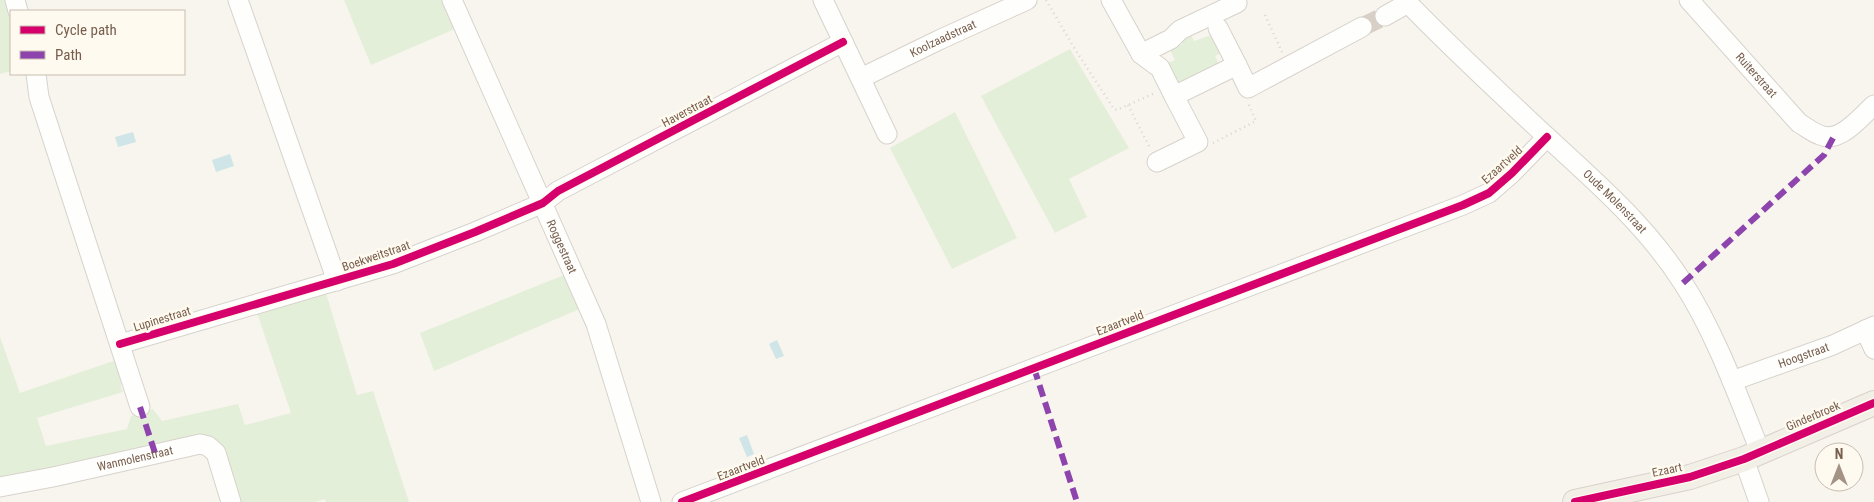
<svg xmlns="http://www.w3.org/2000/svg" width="1874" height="502" font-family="'Roboto Condensed',sans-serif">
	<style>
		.green { fill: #e4efd9 }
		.water { fill: #cfe5e8 }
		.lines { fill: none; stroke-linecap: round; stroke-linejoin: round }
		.minor-tunnel { stroke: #d8cfc6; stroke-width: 19; stroke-dasharray: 19 9; stroke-linecap: butt }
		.minor-casing { stroke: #d7d2cc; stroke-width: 21 }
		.major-casing { stroke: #d9d1cb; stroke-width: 26 }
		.path { stroke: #dad5d0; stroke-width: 2.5; stroke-dasharray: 1 4; stroke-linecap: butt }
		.minor { stroke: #fefefc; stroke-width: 19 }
		.major { stroke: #f2efe7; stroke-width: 24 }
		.quiet { stroke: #8e44ad; stroke-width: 6; stroke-dasharray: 12 6; stroke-linecap: butt }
		.cycleway-casing { stroke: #fffaf0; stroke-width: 11 }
		.cycleway { stroke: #d6006c; stroke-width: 8 }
		.labels { text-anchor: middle; stroke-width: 5; stroke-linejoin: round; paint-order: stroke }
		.street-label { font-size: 12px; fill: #775e4d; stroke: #fffaf0 }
	</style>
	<rect width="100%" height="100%" fill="#f8f5ee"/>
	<!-- green -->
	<g class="green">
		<path d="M 0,0 L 6,0 L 11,15 L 11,71 L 0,74 Z"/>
		<path d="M 344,0 L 446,0 L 457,28 L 371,65 Z"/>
		<path d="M 1189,32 L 1194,41 L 1214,34 L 1223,52 L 1215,56 L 1220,66 L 1182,85 L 1173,82 L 1165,64 L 1175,60 L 1170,50 L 1183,44 L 1180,37 Z"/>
		<path d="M 1070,49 L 1129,148 L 1069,179 L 1087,217 L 1055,233 L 981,96 Z"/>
		<path d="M 955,112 L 1017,238 L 952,269 L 890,148 Z"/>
		<path d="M 569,273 L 582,308 L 434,371 L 420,333 Z"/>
		<path d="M 325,290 L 357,395 L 373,391 L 409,502 L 326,502 L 325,499 L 315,502 L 240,502 L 221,449 L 0,481 L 0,337 L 20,393 L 119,359 L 122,373 L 121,387 L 123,392 L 37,418 L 46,446 L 127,429 L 131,416 L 153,409 L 162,421 L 238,404 L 245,425 L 291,413 L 256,310 Z"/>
	</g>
	<!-- water -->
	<g class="water">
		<path d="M 133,132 L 136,142 L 118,147 L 115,137 Z"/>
		<path d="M 230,154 L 234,166 L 216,172 L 212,160 Z"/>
		<path d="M 777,340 L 784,356 L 776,359 L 769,344 Z"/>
		<path d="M 747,435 L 754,454 L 747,457 L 739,438 Z"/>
	</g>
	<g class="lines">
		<!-- minor-tunnel -->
		<path class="minor-tunnel" d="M 1362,27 L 1385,16"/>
		<defs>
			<g id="minor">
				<path d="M 15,0 L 18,11"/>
				<path d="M 238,0 L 337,281"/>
				<path id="s1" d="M 452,0 L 596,324 L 651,502"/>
				<path d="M 823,0 L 887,134"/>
				<path d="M 1111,0 L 1141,54 L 1160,68 L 1174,96 L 1237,65 L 1248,88 L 1362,27"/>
				<path id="s2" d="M 1405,0 C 1450,47 1499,92 1547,137 C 1596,182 1647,226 1683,283 C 1715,332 1738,396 1760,451"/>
				<path id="s3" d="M 1689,0 L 1799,123 C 1806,127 1813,133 1820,135 C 1840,144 1860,117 1874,105"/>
				<path d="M 1385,16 L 1408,3"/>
				<path d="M 1218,28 L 1237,65"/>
				<path d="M 1141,54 L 1171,39 L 1180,30 L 1237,3"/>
				<path d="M 36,74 L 39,97 L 140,407"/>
				<path id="s4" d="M 861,78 L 939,40 L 1027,0"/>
				<path d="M 1157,162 L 1198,142 L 1174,96"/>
				<path d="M 1865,330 L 1874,349"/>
				<path d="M 120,344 L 393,264 L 475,232 L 543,203 L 558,191 L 843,42"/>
				<path id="s5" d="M 1732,381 L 1833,345 L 1874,326"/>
				<path d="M 1744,459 L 1759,502"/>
				<path id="s6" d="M 0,487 L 53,477 L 200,444 L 208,446 L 216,453 L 231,502"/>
				<path d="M 682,502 L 1463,205 L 1489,193 L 1512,173 L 1547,137"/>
			</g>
			<path id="major" d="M 1575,502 L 1690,477 L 1744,459 L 1874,403"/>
		</defs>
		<!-- minor casing -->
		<use href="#minor" class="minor-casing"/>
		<!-- major casing -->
		<use href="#major" class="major-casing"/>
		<!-- path -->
		<g class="path">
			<path d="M 1046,0 L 1076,51 L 1114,109 L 1117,110 L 1155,93"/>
			<path d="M 1265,15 L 1282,52"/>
			<path d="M 1128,105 L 1150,148"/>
			<path d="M 1213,143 L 1256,121 L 1248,103"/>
		</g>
		<!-- minor -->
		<use href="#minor" class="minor"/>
		<!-- major -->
		<use href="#major" class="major"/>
		<!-- quiet -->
		<g class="quiet">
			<path d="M 1683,283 L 1824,155 L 1833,138"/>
			<path d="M 1034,368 L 1077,502"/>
			<path d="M 140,407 L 155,453"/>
		</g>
		<defs>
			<g id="cycleway">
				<path d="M 120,344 L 393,264 L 475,232 L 543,203 L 558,191 L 843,42"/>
				<path d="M 682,502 L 1463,205 L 1489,193 L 1512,173 L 1547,137"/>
				<path d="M 1575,502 L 1690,477 L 1744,459 L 1874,403"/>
			</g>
		</defs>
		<!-- cycleway casing -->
		<use href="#cycleway" class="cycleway-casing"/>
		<!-- cycleway -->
		<use href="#cycleway" class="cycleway"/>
	</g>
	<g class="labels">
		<!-- street labels -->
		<g class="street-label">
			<text dy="4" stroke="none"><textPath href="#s4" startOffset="91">Koolzaadstraat</textPath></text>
			<text dy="4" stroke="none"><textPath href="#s3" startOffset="101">Ruiterstraat</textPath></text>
			<text transform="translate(687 111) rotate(-28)" y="4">Haverstraat</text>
			<text transform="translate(1502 165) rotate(-42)" y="4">Ezaartveld</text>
			<text dy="4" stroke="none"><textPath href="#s2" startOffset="291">Oude Molenstraat</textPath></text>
			<text dy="4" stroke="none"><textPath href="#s1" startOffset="270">Roggestraat</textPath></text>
			<text transform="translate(376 256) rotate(-19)" y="4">Boekweitstraat</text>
			<text transform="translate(162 319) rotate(-17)" y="4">Lupinestraat</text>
			<text transform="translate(1120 323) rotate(-21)" y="4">Ezaartveld</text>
			<text dy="4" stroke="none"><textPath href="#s5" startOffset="76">Hoogstraat</textPath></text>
			<text transform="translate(1813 416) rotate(-23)" y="4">Ginderbroek</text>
			<text dy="4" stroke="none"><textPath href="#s6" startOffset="138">Wanmolenstraat</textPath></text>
			<text transform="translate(741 468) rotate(-21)" y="4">Ezaartveld</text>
			<text transform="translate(1667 470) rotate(-12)" y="4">Ezaart</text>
		</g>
	</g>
	<!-- legend -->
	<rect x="10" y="10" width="175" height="65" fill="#fffaf0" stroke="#c9bcaf"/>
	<rect x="20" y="26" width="25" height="8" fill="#d6006c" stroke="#c9bcaf"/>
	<text x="55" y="35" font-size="15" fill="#775e4d">Cycle path</text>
	<rect x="20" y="51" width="25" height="8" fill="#8e44ad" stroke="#c9bcaf"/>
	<text x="55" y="60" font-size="15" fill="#775e4d">Path</text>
	<!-- north arrow -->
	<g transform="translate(1839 467)"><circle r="24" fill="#fffaf0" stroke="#c9bcaf"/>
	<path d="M0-4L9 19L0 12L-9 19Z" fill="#a49385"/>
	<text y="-8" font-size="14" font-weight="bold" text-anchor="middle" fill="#775e4d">N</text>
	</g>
</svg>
